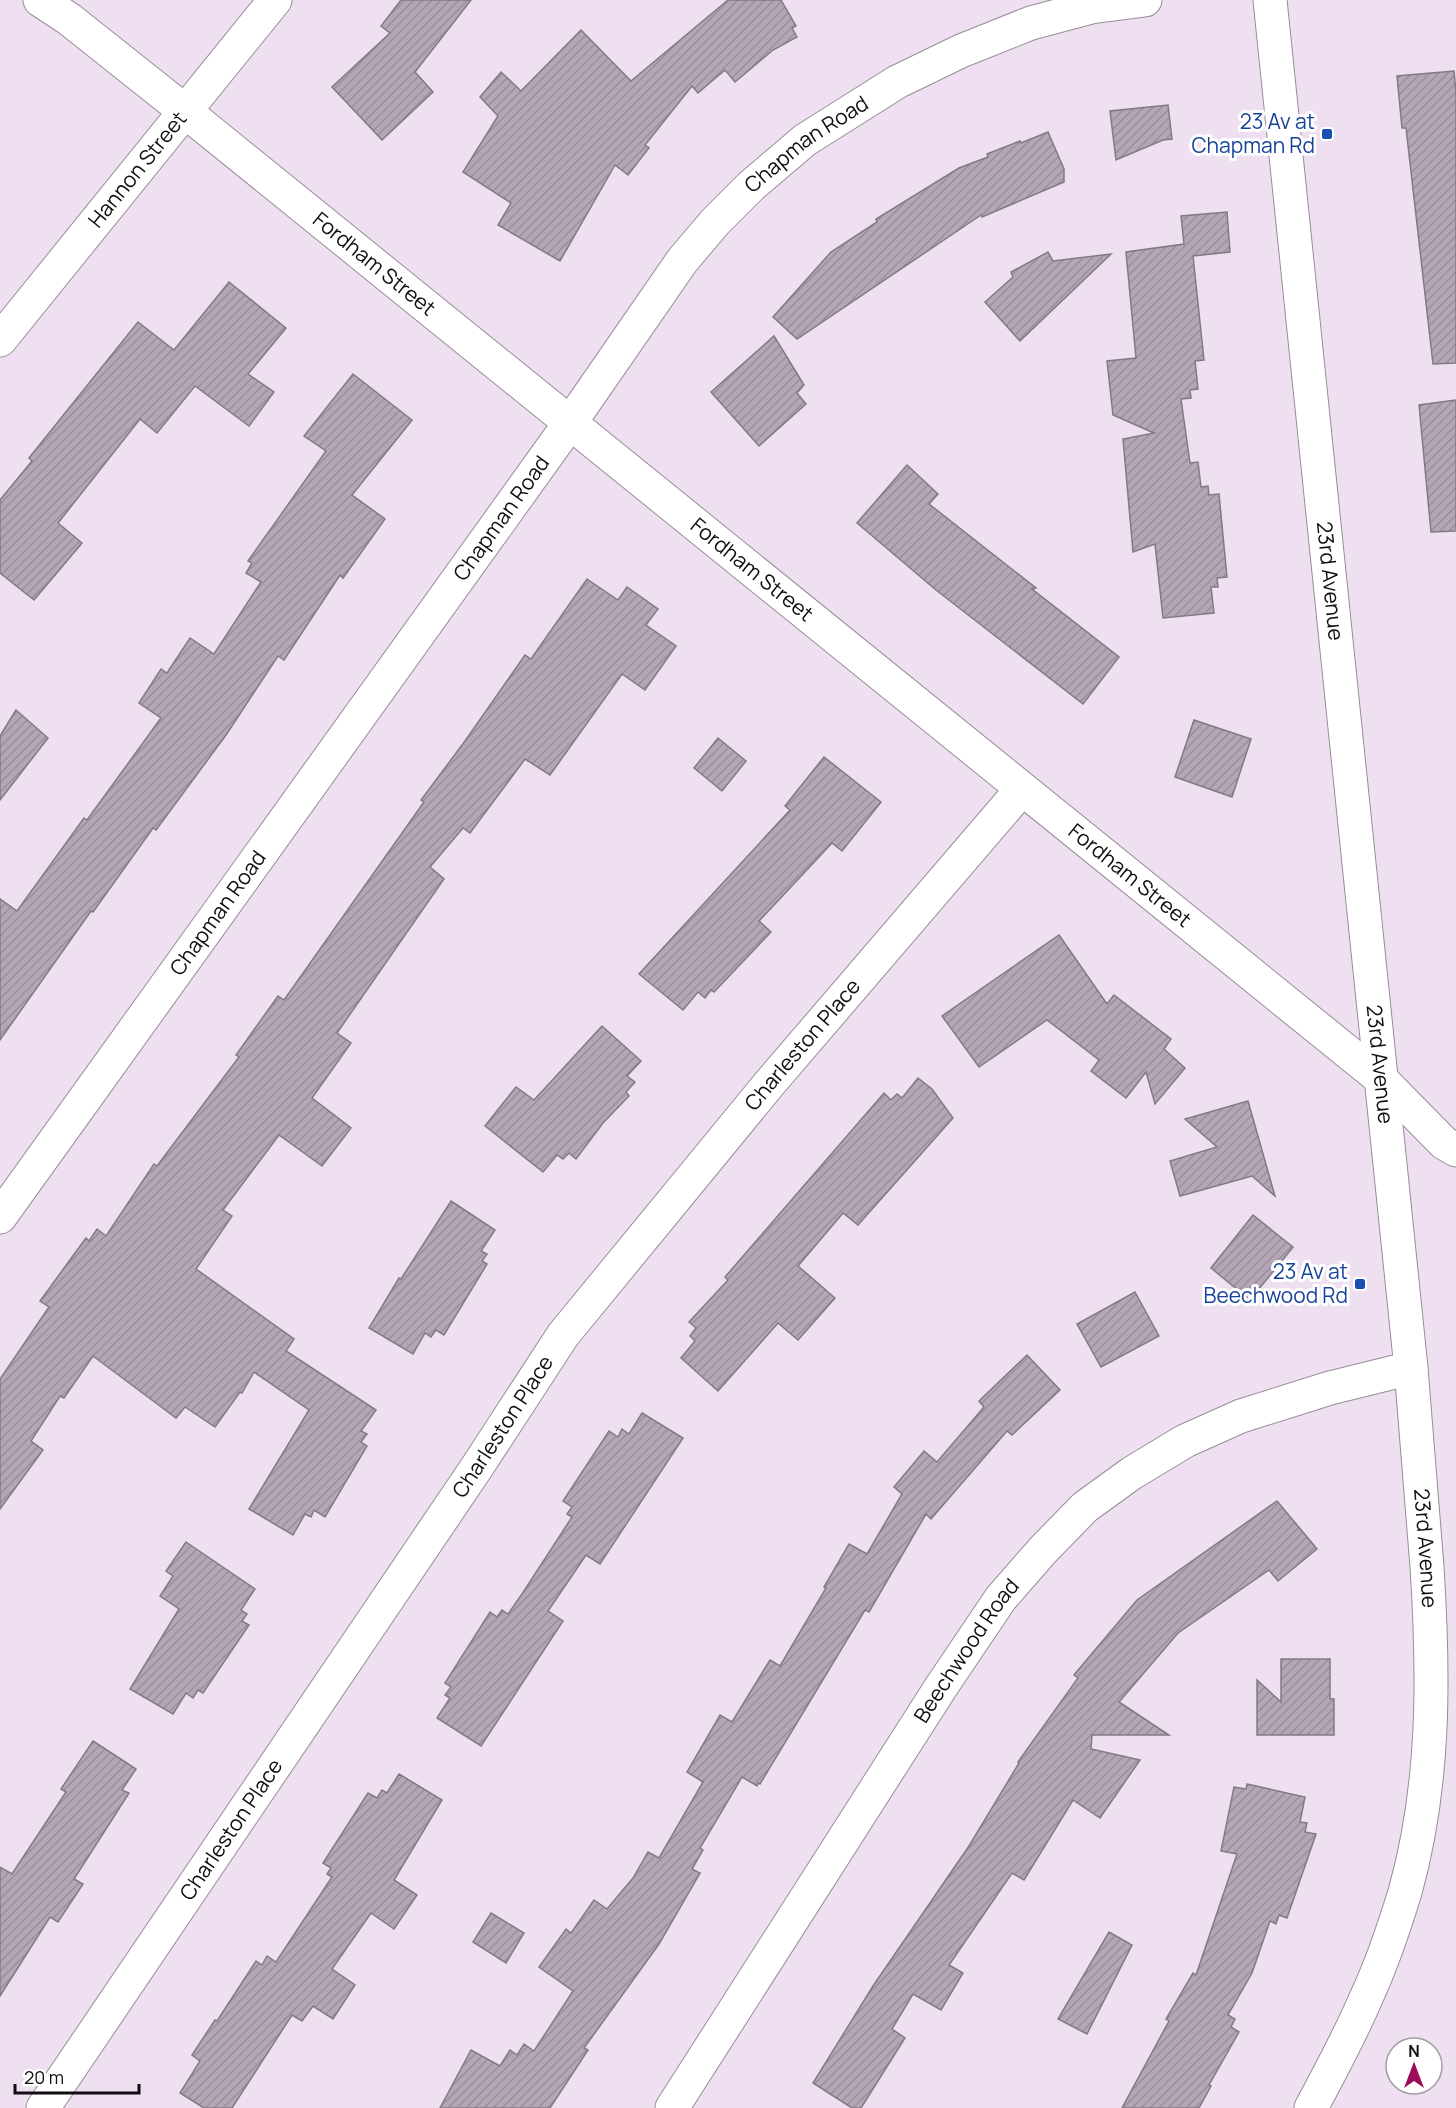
<svg xmlns="http://www.w3.org/2000/svg" width="1456" height="2108" font-family="Manrope,sans-serif">
	<style>
		.building { fill: url(#building-hatch); stroke: #847886; stroke-width: 1.5 }
		.lines { fill: none; stroke-linecap: round; stroke-linejoin: round }
		.minor-casing { stroke: #998c9a; stroke-width: 35 }
		.minor { stroke: #fff; stroke-width: 33 }
		.transit-dot { fill: #1a4fb4; stroke: #fff; stroke-width: 2 }
		.labels { text-anchor: middle; stroke-width: 6; stroke-linejoin: round; paint-order: stroke }
		.transit-label { font-size: 21px; fill: #164399; stroke: #fff; text-anchor: end }
		.street-label { font-size: 21px; fill: #120d12; stroke: #fff }
	</style>
	<defs>
		<pattern id="building-hatch" width="6" height="6" patternUnits="userSpaceOnUse" patternTransform="scale(1.5)"><rect width="6" height="6" fill="#b4a6b6"/><path d="M-1 1l2-2M0 6l6-6M5 7l2-2" fill="none" stroke="#9a8e9b"/></pattern>
	</defs>
	<rect width="100%" height="100%" fill="#eee0f0"/>
	<!-- building -->
	<g class="building">
		<path d="M 401,0 L 471,0 L 415,72 L 433,92 L 382,140 L 332,87 L 390,33 L 381,26 Z"/>
		<path d="M 728,0 L 781,0 L 796,26 L 792,28 L 797,37 L 773,50 L 735,82 L 725,70 L 698,93 L 692,86 L 645,145 L 649,148 L 628,175 L 615,165 L 560,261 L 498,225 L 511,203 L 463,172 L 498,116 L 480,97 L 501,72 L 521,91 L 581,30 L 631,81 Z"/>
		<path d="M 1454,71 L 1456,92 L 1456,363 L 1433,364 L 1406,128 L 1402,128 L 1397,76 Z"/>
		<path d="M 1168,105 L 1172,139 L 1163,140 L 1116,160 L 1110,111 Z"/>
		<path d="M 1048,132 L 1064,169 L 1064,182 L 982,217 L 981,215 L 797,339 L 773,317 L 831,252 L 877,222 L 876,219 L 959,168 L 988,157 L 987,154 L 1020,141 L 1021,143 Z"/>
		<path d="M 1227,212 L 1230,252 L 1193,256 L 1204,360 L 1195,361 L 1198,389 L 1190,390 L 1191,398 L 1181,399 L 1190,463 L 1198,462 L 1201,487 L 1208,486 L 1209,495 L 1219,494 L 1227,577 L 1217,578 L 1218,587 L 1211,587 L 1214,613 L 1163,618 L 1155,544 L 1133,552 L 1123,439 L 1154,433 L 1113,415 L 1107,361 L 1136,358 L 1126,252 L 1184,244 L 1181,216 Z"/>
		<path d="M 1048,252 L 1053,261 L 1111,254 L 1020,341 L 985,302 L 1013,277 L 1011,272 Z"/>
		<path d="M 229,282 L 286,328 L 248,374 L 274,392 L 249,426 L 195,386 L 157,433 L 140,419 L 58,523 L 82,543 L 34,600 L 0,573 L 0,500 L 32,461 L 29,458 L 138,322 L 174,350 Z"/>
		<path d="M 774,336 L 804,385 L 797,393 L 806,404 L 759,446 L 711,392 Z"/>
		<path d="M 353,374 L 412,420 L 352,495 L 385,519 L 343,578 L 340,575 L 284,660 L 278,656 L 226,735 L 156,830 L 153,828 L 93,912 L 91,911 L 0,1040 L 0,899 L 17,911 L 84,818 L 87,820 L 161,718 L 139,703 L 161,669 L 167,673 L 190,638 L 214,654 L 261,582 L 246,573 L 252,563 L 248,561 L 326,451 L 304,436 Z"/>
		<path d="M 1456,400 L 1456,531 L 1431,532 L 1419,405 Z"/>
		<path d="M 907,465 L 938,494 L 929,504 L 1036,588 L 1032,589 L 1119,657 L 1083,704 L 936,590 L 857,523 Z"/>
		<path d="M 587,579 L 618,600 L 627,587 L 658,609 L 646,625 L 676,646 L 645,690 L 622,674 L 550,775 L 525,759 L 470,833 L 463,828 L 430,867 L 444,879 L 337,1033 L 351,1043 L 312,1098 L 351,1128 L 322,1166 L 279,1135 L 223,1210 L 232,1216 L 196,1269 L 294,1339 L 286,1351 L 376,1410 L 361,1431 L 367,1434 L 361,1442 L 367,1446 L 325,1517 L 314,1510 L 311,1517 L 305,1514 L 293,1535 L 249,1509 L 309,1410 L 254,1372 L 242,1393 L 240,1392 L 215,1427 L 185,1407 L 176,1418 L 93,1356 L 64,1398 L 60,1396 L 31,1441 L 43,1450 L 0,1509 L 0,1379 L 49,1307 L 40,1301 L 86,1238 L 89,1241 L 97,1229 L 106,1236 L 154,1164 L 157,1166 L 239,1057 L 236,1055 L 278,996 L 284,1000 L 424,802 L 421,800 L 465,741 L 525,655 L 531,659 Z"/>
		<path d="M 16,710 L 48,738 L 0,800 L 0,736 Z"/>
		<path d="M 1194,720 L 1251,739 L 1232,797 L 1175,777 Z"/>
		<path d="M 718,738 L 746,761 L 722,791 L 694,768 Z"/>
		<path d="M 824,757 L 881,802 L 842,851 L 832,843 L 759,921 L 771,932 L 714,992 L 711,990 L 705,998 L 698,992 L 683,1010 L 639,974 L 790,810 L 785,806 Z"/>
		<path d="M 1059,935 L 1107,1004 L 1114,995 L 1171,1039 L 1164,1049 L 1185,1068 L 1155,1104 L 1146,1072 L 1126,1098 L 1091,1071 L 1099,1060 L 1047,1020 L 979,1067 L 942,1016 Z"/>
		<path d="M 602,1026 L 641,1061 L 627,1076 L 635,1082 L 626,1092 L 629,1096 L 603,1123 L 576,1159 L 569,1153 L 563,1159 L 557,1155 L 543,1172 L 485,1126 L 516,1087 L 534,1100 Z"/>
		<path d="M 918,1078 L 932,1089 L 953,1118 L 858,1225 L 843,1213 L 798,1266 L 835,1298 L 798,1340 L 778,1323 L 718,1391 L 681,1358 L 695,1341 L 690,1336 L 696,1328 L 689,1322 L 728,1280 L 725,1277 L 884,1093 L 891,1100 L 897,1094 L 902,1098 Z"/>
		<path d="M 1248,1101 L 1275,1196 L 1252,1176 L 1180,1196 L 1170,1161 L 1217,1147 L 1185,1119 Z"/>
		<path d="M 451,1201 L 495,1230 L 481,1251 L 487,1254 L 482,1261 L 487,1264 L 444,1335 L 436,1330 L 431,1337 L 425,1333 L 413,1354 L 369,1328 L 399,1278 L 401,1279 Z"/>
		<path d="M 1253,1215 L 1293,1247 L 1250,1300 L 1211,1268 Z"/>
		<path d="M 1135,1292 L 1159,1336 L 1101,1367 L 1077,1324 Z"/>
		<path d="M 1027,1355 L 1060,1390 L 1012,1435 L 1007,1431 L 931,1519 L 926,1514 L 869,1612 L 865,1610 L 760,1784 L 758,1783 L 757,1786 L 742,1777 L 700,1848 L 703,1850 L 692,1869 L 700,1873 L 659,1944 L 584,2048 L 588,2050 L 550,2108 L 440,2108 L 471,2050 L 500,2066 L 510,2050 L 517,2055 L 524,2044 L 534,2051 L 573,1991 L 539,1967 L 566,1929 L 571,1933 L 594,1900 L 607,1909 L 633,1878 L 648,1852 L 659,1858 L 703,1782 L 687,1772 L 720,1715 L 732,1722 L 770,1660 L 780,1666 L 826,1588 L 824,1587 L 849,1544 L 867,1554 L 902,1494 L 894,1487 L 924,1451 L 937,1462 L 984,1407 L 979,1401 Z"/>
		<path d="M 642,1413 L 683,1438 L 600,1564 L 586,1555 L 548,1611 L 563,1621 L 481,1746 L 437,1718 L 450,1698 L 445,1695 L 451,1687 L 445,1683 L 490,1612 L 497,1617 L 502,1610 L 508,1614 L 522,1594 L 572,1517 L 567,1514 L 572,1507 L 563,1501 L 609,1431 L 618,1437 L 622,1429 L 629,1434 Z"/>
		<path d="M 1277,1501 L 1317,1549 L 1278,1581 L 1269,1570 L 1178,1633 L 1119,1702 L 1169,1735 L 1092,1735 L 1091,1749 L 1140,1760 L 1100,1818 L 1073,1800 L 1024,1880 L 1012,1873 L 949,1965 L 963,1973 L 941,2010 L 913,1994 L 892,2029 L 905,2038 L 861,2108 L 852,2108 L 813,2083 L 873,1986 L 969,1846 L 1019,1763 L 1018,1762 L 1078,1678 L 1074,1675 L 1137,1600 Z"/>
		<path d="M 186,1542 L 255,1589 L 241,1610 L 247,1614 L 242,1621 L 249,1625 L 203,1693 L 198,1690 L 193,1698 L 186,1693 L 173,1714 L 130,1689 L 179,1609 L 160,1596 L 173,1576 L 166,1571 Z"/>
		<path d="M 1281,1659 L 1330,1659 L 1330,1699 L 1334,1699 L 1334,1735 L 1257,1735 L 1257,1680 L 1281,1702 Z"/>
		<path d="M 93,1741 L 136,1769 L 122,1790 L 129,1793 L 74,1879 L 83,1884 L 58,1922 L 50,1917 L 0,1996 L 0,1867 L 12,1874 L 66,1792 L 61,1789 Z"/>
		<path d="M 399,1774 L 442,1800 L 394,1880 L 417,1895 L 394,1929 L 371,1913 L 332,1969 L 355,1985 L 333,2019 L 313,2006 L 302,2021 L 292,2015 L 232,2108 L 204,2108 L 180,2093 L 200,2061 L 192,2055 L 215,2020 L 217,2021 L 256,1961 L 262,1965 L 267,1956 L 276,1962 L 332,1877 L 327,1874 L 331,1868 L 323,1863 L 368,1793 L 377,1798 L 382,1790 L 387,1793 Z"/>
		<path d="M 1247,1784 L 1305,1797 L 1300,1822 L 1307,1823 L 1305,1832 L 1316,1834 L 1287,1918 L 1279,1915 L 1276,1924 L 1270,1921 L 1252,1973 L 1228,2015 L 1235,2019 L 1231,2027 L 1239,2032 L 1209,2085 L 1211,2086 L 1199,2108 L 1122,2108 L 1169,2021 L 1166,2019 L 1193,1973 L 1196,1975 L 1237,1854 L 1221,1851 L 1234,1787 L 1246,1789 Z"/>
		<path d="M 491,1913 L 524,1933 L 506,1963 L 473,1942 Z"/>
		<path d="M 1109,1932 L 1132,1945 L 1087,2034 L 1058,2019 Z"/>
	</g>
	<g class="lines">
		<defs>
			<g id="minor">
				<path id="s1" d="M 40,0 L 69,19 L 186,112 L 1381,1079 L 1444,1143 L 1456,1150"/>
				<path id="s2" d="M 1270,0 L 1411,1368 C 1417,1435 1422,1501 1427,1567 C 1434,1677 1435,1785 1405,1892 C 1394,1928 1382,1964 1366,1998 C 1350,2036 1330,2072 1311,2108"/>
				<path id="s3" d="M 0,340 L 275,0"/>
				<path id="s4" d="M 0,1217 L 570,423 L 682,261 L 715,222 L 751,186 L 805,140 L 897,82 L 961,51 L 1031,23 L 1091,7 L 1145,0"/>
				<path id="s5" d="M 43,2108 L 477,1467 L 563,1335 L 769,1084 L 1022,789"/>
				<path id="s6" d="M 672,2108 L 941,1687 L 1001,1598 L 1043,1550 L 1085,1507 L 1132,1473 L 1185,1441 L 1241,1416 L 1330,1388 L 1411,1368"/>
			</g>
		</defs>
		<!-- minor casing -->
		<use href="#minor" class="minor-casing"/>
		<!-- minor -->
		<use href="#minor" class="minor"/>
	</g>
	<!-- markers -->
	<g class="transit-dot">
		<rect x="1321" y="128" width="12" height="12" rx="3"/>
		<rect x="1354" y="1278" width="12" height="12" rx="3"/>
	</g>
	<g class="labels">
		<!-- transit labels -->
		<g class="transit-label">
			<text x="1315" y="129">23 Av at<tspan x="1315" dy="24">Chapman Rd</tspan></text>
			<text x="1348" y="1279">23 Av at<tspan x="1348" dy="24">Beechwood Rd</tspan></text>
		</g>
		<!-- street labels -->
		<g class="street-label">
			<text dy="7" stroke="none"><textPath href="#s4" startOffset="1346">Chapman Road</textPath></text>
			<text dy="7" stroke="none"><textPath href="#s3" startOffset="219">Hannon Street</textPath></text>
			<text dy="7" stroke="none"><textPath href="#s1" startOffset="426">Fordham Street</textPath></text>
			<text dy="7" stroke="none"><textPath href="#s4" startOffset="860">Chapman Road</textPath></text>
			<text dy="7" stroke="none"><textPath href="#s1" startOffset="912">Fordham Street</textPath></text>
			<text dy="7" stroke="none"><textPath href="#s2" startOffset="584">23rd Avenue</textPath></text>
			<text dy="7" stroke="none"><textPath href="#s1" startOffset="1398">Fordham Street</textPath></text>
			<text dy="7" stroke="none"><textPath href="#s4" startOffset="374">Chapman Road</textPath></text>
			<text dy="7" stroke="none"><textPath href="#s5" startOffset="1308">Charleston Place</textPath></text>
			<text dy="7" stroke="none"><textPath href="#s2" startOffset="1070">23rd Avenue</textPath></text>
			<text dy="7" stroke="none"><textPath href="#s5" startOffset="822">Charleston Place</textPath></text>
			<text dy="7" stroke="none"><textPath href="#s2" startOffset="1556">23rd Avenue</textPath></text>
			<text dy="7" stroke="none"><textPath href="#s6" startOffset="544">Beechwood Road</textPath></text>
			<text dy="7" stroke="none"><textPath href="#s5" startOffset="336">Charleston Place</textPath></text>
		</g>
	</g>
	<!-- north arrow -->
	<g transform="translate(1414 2066)"><circle r="28" fill="#ffffff" stroke="#a09ea0" stroke-width="1.5"/>
	<path d="M0-4.5L10 22L0 15L-10 22Z" fill="#9d0d5a"/>
	<text y="-9" font-size="16" font-weight="bold" text-anchor="middle" fill="#120d12">N</text>
	</g>
	<!-- scale -->
	<path d="M15 2084v9h124v-9" fill="none" stroke="#120d12" stroke-width="3"/>
	<text x="24" y="2084" font-size="18" fill="#120d12" stroke="#ffffff" stroke-width="4.5" paint-order="stroke">20 m</text>
</svg>
